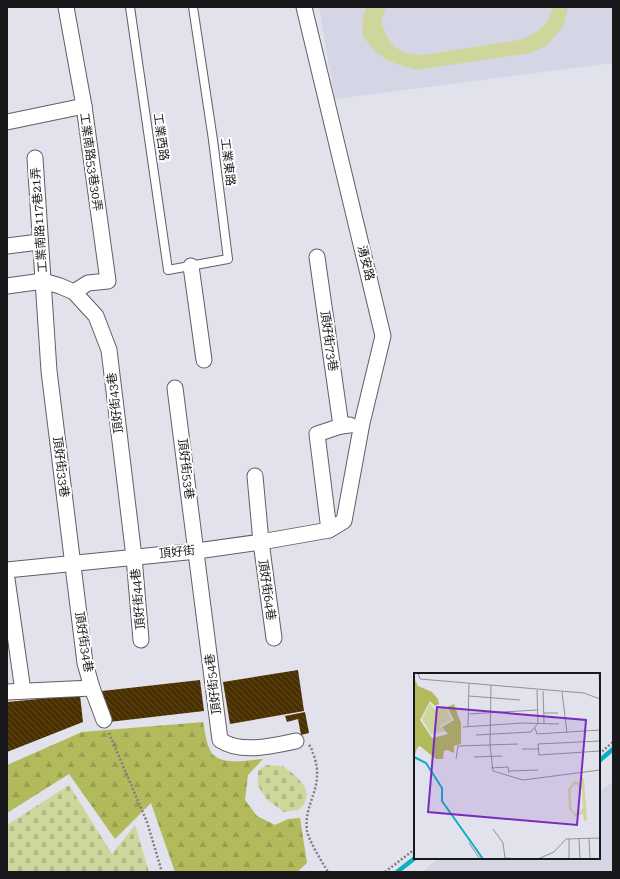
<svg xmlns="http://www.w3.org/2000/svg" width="620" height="879" font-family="'Roboto Serif','Noto Sans TC',serif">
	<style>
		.built { fill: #d4d5e5 }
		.forest { fill: url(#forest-firs) }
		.cemetery { fill: url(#cemetery-stones) }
		.pitch { fill: #cfd69c }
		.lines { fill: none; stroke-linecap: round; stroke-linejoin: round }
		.stream { stroke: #0cb0c5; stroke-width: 4.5 }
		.building { fill: url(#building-back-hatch) }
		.service-casing { stroke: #5f5f67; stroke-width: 10 }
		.minor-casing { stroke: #5f5f67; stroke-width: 17 }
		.path { stroke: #7e7e85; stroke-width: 2.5; stroke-dasharray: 2 2; stroke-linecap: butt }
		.service { stroke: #fff; stroke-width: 8 }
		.minor { stroke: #fff; stroke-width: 15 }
		.labels { text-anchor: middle; stroke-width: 4; stroke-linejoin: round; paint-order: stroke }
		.street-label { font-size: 12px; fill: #19191c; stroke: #fff }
		.inset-river { fill: none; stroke: #0cb0c5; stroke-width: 2 }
		.inset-road { fill: none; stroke: #919298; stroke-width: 1 }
		.view { fill: #7b2cbf; fill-opacity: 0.15; stroke: #7b2cbf; stroke-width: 2 }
		.inset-edge { fill: none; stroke: #19191c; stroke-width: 2 }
	</style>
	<defs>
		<pattern id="forest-firs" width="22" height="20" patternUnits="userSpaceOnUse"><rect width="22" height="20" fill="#b2ba5c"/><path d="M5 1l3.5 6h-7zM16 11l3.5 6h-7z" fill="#989f4f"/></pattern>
		<pattern id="cemetery-stones" width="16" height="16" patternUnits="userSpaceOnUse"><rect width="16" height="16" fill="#cfd69c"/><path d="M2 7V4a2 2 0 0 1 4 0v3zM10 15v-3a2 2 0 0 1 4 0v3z" fill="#b1b786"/></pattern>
		<pattern id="building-back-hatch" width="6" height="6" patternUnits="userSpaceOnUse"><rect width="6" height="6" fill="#4a3000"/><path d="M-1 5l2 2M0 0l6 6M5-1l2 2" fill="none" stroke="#604c25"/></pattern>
	</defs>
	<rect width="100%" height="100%" fill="#e1e2eb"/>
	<!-- built -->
	<g class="built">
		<path d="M 319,7 L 613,7 L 613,63 L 335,99 Z"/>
		<path d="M 613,782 L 613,872 L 422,872 L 439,858 L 599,858 L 599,792 Z"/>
	</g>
	<!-- forest -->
	<path class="forest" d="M 203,722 C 205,731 206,742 210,750 C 217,767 248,760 263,759 L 248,775 L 245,800 L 257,816 L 275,825 L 288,819 L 300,818 L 307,863 L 297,872 L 175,872 L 151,803 L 115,839 L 69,774 L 7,813 L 7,765 L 82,732 Z"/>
	<!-- cemetery -->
	<g class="cemetery">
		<path d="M 266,765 L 283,766 L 296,776 L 305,787 L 307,795 L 304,805 L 298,810 L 284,812 L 267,800 L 258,786 L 258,771 Z"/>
		<path d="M 69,785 L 112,854 L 135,825 L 149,872 L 9,872 L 7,868 L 7,825 Z"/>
	</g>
	<!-- pitch -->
	<path class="pitch" d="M 366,7 L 386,7 L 381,22 C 389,46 397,53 422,55 L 519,40 C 538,33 547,27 553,7 L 568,7 L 563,27 L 546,46 L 531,53 L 416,70 L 388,61 L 376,52 L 364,38 L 362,30 L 363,18 Z"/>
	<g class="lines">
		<!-- stream -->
		<g class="stream">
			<path d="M 599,761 L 613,749"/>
			<path d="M 397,872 L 415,858"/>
		</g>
	</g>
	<!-- building -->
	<g class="building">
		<path d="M 298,670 L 304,711 L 230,724 L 223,682 Z"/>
		<path d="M 200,680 L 204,711 L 109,722 L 102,691 Z"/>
		<path d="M 80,695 L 83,722 L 7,752 L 7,702 Z"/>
		<path d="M 305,712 L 309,733 L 301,735 L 298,719 L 287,722 L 285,716 Z"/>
	</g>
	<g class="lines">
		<defs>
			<path id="service" d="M 130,7 L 168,270 L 228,259 L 213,140 L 193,7"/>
			<g id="minor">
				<path d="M 66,7 L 84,106 L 108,281 L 88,283 L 74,292"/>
				<path d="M 7,122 L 84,106"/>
				<path d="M 35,158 L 49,371 L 85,663 L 92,688 L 104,720"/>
				<path d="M 7,246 L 39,242"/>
				<path d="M 317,257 L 341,426"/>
				<path d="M 191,266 L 204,360"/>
				<path d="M 7,286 L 43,281 L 60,286 L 74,292 L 96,316 L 109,350 L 134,557 L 141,640"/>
				<path d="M 175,388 L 220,740 C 241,754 273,746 296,741"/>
				<path d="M 255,476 L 261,542 L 274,638"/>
				<path d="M 329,530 L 317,434 L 341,426 L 350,425"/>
				<path d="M 7,570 L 197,551 L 261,542 L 329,530 L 344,521 L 362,423 L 383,336 L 304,7"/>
				<path d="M 7,579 L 23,691"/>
				<path d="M 7,692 L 92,688"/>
			</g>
		</defs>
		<!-- service casing -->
		<use href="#service" class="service-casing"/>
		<!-- minor casing -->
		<use href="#minor" class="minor-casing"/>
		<!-- path -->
		<g class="path">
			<path d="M 109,733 L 147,822 L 162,872"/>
			<path d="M 309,745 C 312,748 312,752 314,756 C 325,788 303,803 307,831 C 309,841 322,862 328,872"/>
			<path d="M 599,754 L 613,742"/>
			<path d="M 385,872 L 415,849"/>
		</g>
		<!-- service -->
		<use href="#service" class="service"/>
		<!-- minor -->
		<use href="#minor" class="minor"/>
	</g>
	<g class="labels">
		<!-- street labels -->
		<g class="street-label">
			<text transform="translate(161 137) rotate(82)" y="4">工業西路</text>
			<text transform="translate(91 162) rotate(82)" y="4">工業南路53巷30弄</text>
			<text transform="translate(228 162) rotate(83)" y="4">工業東路</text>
			<text transform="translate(39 220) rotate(-94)" y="4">工業南路117巷21弄</text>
			<text transform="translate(366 263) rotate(76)" y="4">湧安路</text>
			<text transform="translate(329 341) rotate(82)" y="4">頂好街73巷</text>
			<text transform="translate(115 403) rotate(-97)" y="4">頂好街43巷</text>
			<text transform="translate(61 467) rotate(83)" y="4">頂好街33巷</text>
			<text transform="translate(186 469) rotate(83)" y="4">頂好街53巷</text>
			<text transform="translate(177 552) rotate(-6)" y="4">頂好街</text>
			<text transform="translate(267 590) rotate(82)" y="4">頂好街64巷</text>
			<text transform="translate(138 599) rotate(-95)" y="4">頂好街44巷</text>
			<text transform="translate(84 642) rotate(81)" y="4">頂好街34巷</text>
			<text transform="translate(213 684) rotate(-97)" y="4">頂好街54巷</text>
		</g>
	</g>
	<!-- overview -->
	<g transform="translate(414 673)">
		<rect width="186" height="186" fill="#e1e2eb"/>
		<path d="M 0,5 L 4,13 L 18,19 L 24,26 L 25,31 L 21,33 L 16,28 L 6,47 L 18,65 L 34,61 L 28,54 L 40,47 L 33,34 L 40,31 L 47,50 L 47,71 L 40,73 L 40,80 L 33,77 L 30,78 L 29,86 L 22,86 L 6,73 L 3,75 L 0,85 Z" fill="#b2ba5c"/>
		<path d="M 16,30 L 21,37 L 31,33 L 38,47 L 26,53 L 31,58 L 17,61 L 8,46 Z" fill="#cfd69c"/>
		<path d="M 166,105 L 170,105 L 173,147 L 170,148 L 169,141 L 161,143 L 155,136 L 154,116 L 160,108 L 167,110 ZM 162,111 L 168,117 L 169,135 L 164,140 L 160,140 L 157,134 L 157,115 Z" fill="#cfd69c" fill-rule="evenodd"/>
		<path class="inset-river" d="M 0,84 L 12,90 L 28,115 L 28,128 L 69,186"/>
		<path class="inset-road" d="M 4,0 L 6,6 L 170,20 L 186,26M 185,0 L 186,18M 77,12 L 76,72 L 79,98 L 109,107 L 186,97M 129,18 L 130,50M 148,19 L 153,60M 55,23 L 106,27M 130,40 L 144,40M 55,41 L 123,37M 54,53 L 55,10M 49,54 L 108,50 L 145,51M 121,55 L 123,61 L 186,57M 62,62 L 117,59 L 124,50 L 123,17M 186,68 L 124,71 L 125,82 L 186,78M 108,76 L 124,76M 60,84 L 88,83M 42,86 L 44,73 L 104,71M 77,95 L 94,94 L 95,100M 95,98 L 124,97M 79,156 L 89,170 L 91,185M 155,166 L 155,186M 165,166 L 166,186M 175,166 L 176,186M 55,170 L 66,186M 91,185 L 108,186M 124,186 L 140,179 L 152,166 L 186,165"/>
		<path class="view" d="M 23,34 L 172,47 L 163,152 L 14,139 Z"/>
		<rect width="186" height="186" class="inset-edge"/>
	</g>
	<!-- border -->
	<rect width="620" height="879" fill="none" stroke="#19191c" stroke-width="16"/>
</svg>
